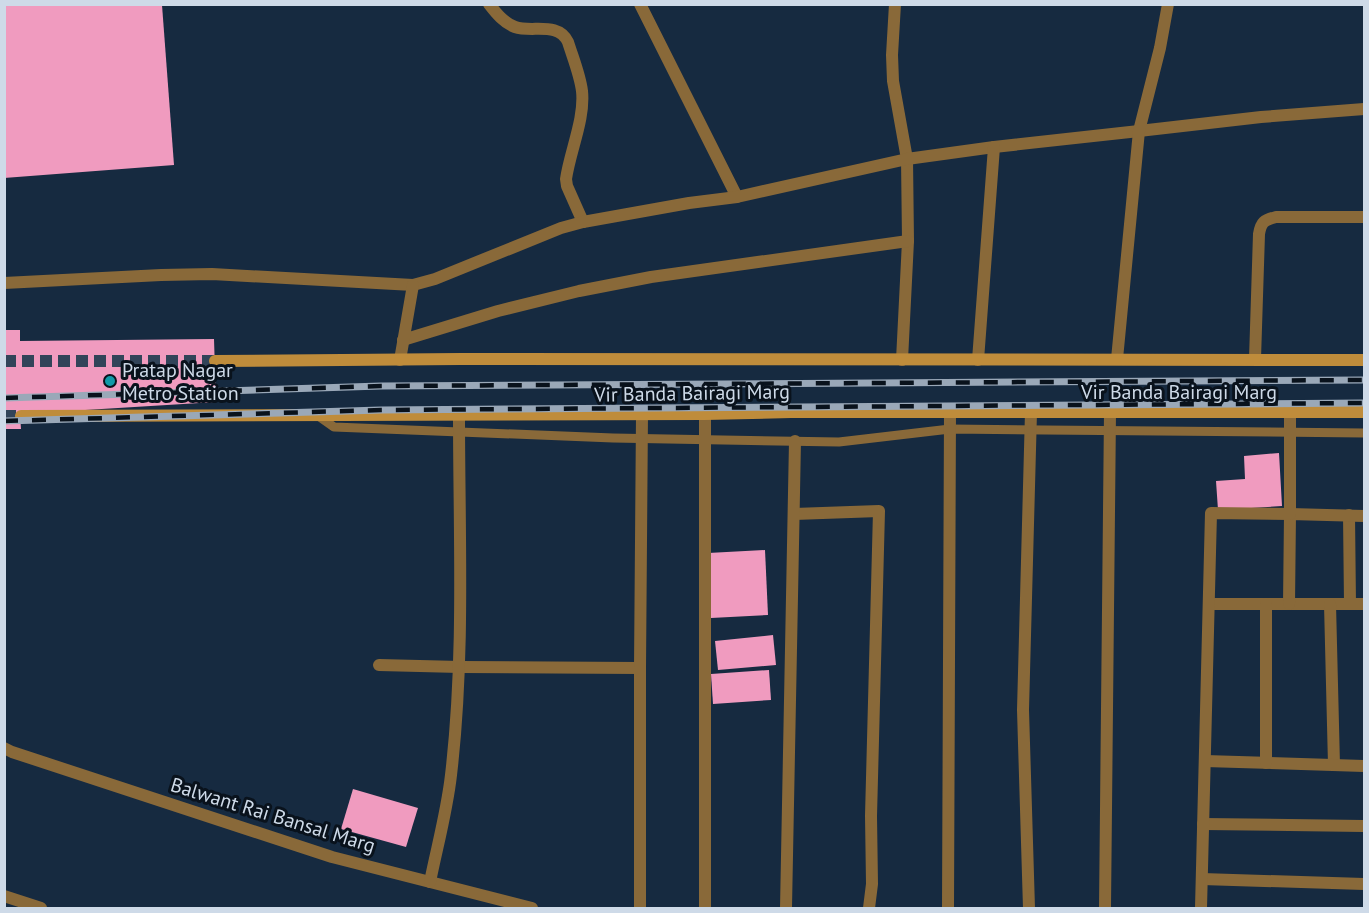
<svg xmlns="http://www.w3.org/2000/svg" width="1369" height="913" font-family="'PT Sans',sans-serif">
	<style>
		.building { fill: #f09bbf }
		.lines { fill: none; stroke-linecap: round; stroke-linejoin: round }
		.secondary-tunnel { stroke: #324459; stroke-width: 12; stroke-dasharray: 12 6; stroke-linecap: butt }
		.lane { stroke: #896939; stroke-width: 9 }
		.street { stroke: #896939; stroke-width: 12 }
		.secondary { stroke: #bf8c3b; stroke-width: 12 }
		.rail-casing { stroke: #9aa8b8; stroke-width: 7 }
		.rail { stroke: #09121c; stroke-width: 4.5; stroke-dasharray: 14; stroke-linecap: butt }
		.culture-dot { fill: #0f9aa8; stroke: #09121c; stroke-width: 2 }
		.labels { text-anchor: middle; stroke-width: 6; stroke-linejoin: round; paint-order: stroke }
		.poi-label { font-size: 20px; fill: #cedae8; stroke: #09121c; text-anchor: start }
		.street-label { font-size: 20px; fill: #cedae8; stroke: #09121c }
	</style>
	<rect width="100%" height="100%" fill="#162a40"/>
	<!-- building -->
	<g class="building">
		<path d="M 4,5 L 162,5 L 174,165 L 4,178 Z"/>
		<path d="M 4,330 L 20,330 L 20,341 L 214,339 L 216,402 L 20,414 L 21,429 L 4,429 Z"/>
		<path d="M 1279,453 L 1282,506 L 1218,510 L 1216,481 L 1245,479 L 1244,456 Z"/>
		<path d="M 765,550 L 768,615 L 711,618 L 708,553 Z"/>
		<path d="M 773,635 L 776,665 L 718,670 L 715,641 Z"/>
		<path d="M 769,670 L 771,700 L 713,704 L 711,674 Z"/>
		<path d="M 353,789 L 418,808 L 406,847 L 341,829 Z"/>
	</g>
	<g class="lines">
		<!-- secondary-tunnel -->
		<g class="secondary-tunnel">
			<path d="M 4,361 L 215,361"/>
			<path d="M 4,416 L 21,416"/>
		</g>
		<!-- lane -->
		<path class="lane" d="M 317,415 L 334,427 L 613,438 L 839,442 L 950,429 L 1364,433"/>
		<!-- street -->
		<g class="street">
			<path d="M 489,4 C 496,13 504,23 515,27 C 532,33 558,21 568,42 C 573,58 580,75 582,91 C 585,119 570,151 566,179 L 567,186 L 583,222"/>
			<path d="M 640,4 L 737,197"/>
			<path d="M 895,4 L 892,55 L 893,81 L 907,159 L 908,241 L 902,360"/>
			<path d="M 4,283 L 161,275 L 212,274 L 413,285 L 435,279 L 561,228 L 583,222 L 689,203 L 737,197 L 907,159 L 994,147 L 1139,131 L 1261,117 L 1364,109"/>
			<path d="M 403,340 L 498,311 L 579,291 L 651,277 L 908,241"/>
			<path d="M 1117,359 L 1139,131 L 1160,48 L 1168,4"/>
			<path d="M 1255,359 L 1259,234 C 1261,222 1264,220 1276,217 L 1364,217"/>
			<path d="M 400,360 L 413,285"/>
			<path d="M 978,360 L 994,147"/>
			<path d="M 705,414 L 705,908"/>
			<path d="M 794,514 L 879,511 L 871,816 L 872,884 L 869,908"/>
			<path d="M 1349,515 L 1350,604"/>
			<path d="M 1209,604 L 1364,604"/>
			<path d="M 1289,604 L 1290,514 L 1364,516"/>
			<path d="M 1330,604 L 1334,765"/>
			<path d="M 379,665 L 460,667 L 640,668"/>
			<path d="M 4,748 L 12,752 L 332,857 L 532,908"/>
			<path d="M 1205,761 L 1364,766"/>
			<path d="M 1266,763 L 1266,604"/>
			<path d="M 1203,824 L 1364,826"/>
			<path d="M 1202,879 L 1364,884"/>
			<path d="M 430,882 C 437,847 447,811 451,775 C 465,655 459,535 459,415"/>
			<path d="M 4,896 L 41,908"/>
			<path d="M 640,908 L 640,668 L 642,414"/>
			<path d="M 786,908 L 795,441"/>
			<path d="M 948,908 L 950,412"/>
			<path d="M 1029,908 L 1023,710 L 1031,412"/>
			<path d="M 1105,908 L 1110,412"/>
			<path d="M 1201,908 L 1211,513 L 1290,514 L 1290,412"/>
		</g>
		<!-- secondary -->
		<g class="secondary">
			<path d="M 215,361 L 460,359 L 1364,360"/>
			<path d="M 21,416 L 705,414 L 791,412 L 1364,412"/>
		</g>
		<defs>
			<g id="rail">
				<path d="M 4,398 L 381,386 L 1364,380"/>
				<path d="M 4,421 L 381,410 L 1364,403"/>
			</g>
		</defs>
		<!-- rail casing -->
		<use href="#rail" class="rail-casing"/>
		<!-- rail -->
		<use href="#rail" class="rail"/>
	</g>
	<!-- markers -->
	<circle class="culture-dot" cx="110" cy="381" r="6"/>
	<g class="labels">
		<!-- poi labels -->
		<g class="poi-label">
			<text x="122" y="377">Pratap Nagar<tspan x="122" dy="23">Metro Station</tspan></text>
		</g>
		<!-- street labels -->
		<g class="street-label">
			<text x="1179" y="399">Vir Banda Bairagi Marg</text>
			<text transform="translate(692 393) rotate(-1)" y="7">Vir Banda Bairagi Marg</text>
			<text transform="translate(273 815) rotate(17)" y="7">Balwant Rai Bansal Marg</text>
		</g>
	</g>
	<!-- border -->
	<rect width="1369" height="913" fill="none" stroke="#cedae8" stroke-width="12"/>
</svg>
